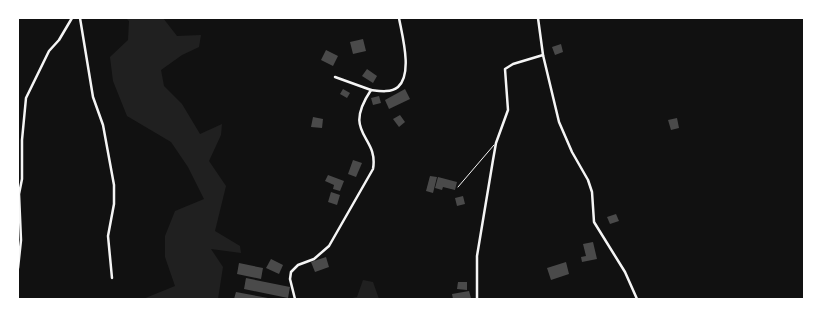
<svg xmlns="http://www.w3.org/2000/svg" width="822" height="317" font-family="Figtree,sans-serif">
	<style>
		.green { fill: #202020 }
		.building { fill: #4a4a4a }
		.lines { fill: none; stroke-linecap: round; stroke-linejoin: round }
		.service { stroke: #f5f5f5; stroke-width: 1 }
		.minor { stroke: #f5f5f5; stroke-width: 2.5 }
	</style>
	<rect width="100%" height="100%" fill="#111"/>
	<!-- green -->
	<g class="green">
		<path d="M 126,18 L 163,18 L 177,36 L 201,35 L 199,47 L 182,55 L 161,70 L 164,86 L 182,104 L 200,134 L 222,124 L 221,135 L 209,161 L 226,186 L 215,231 L 240,246 L 241,253 L 211,249 L 223,267 L 218,299 L 143,299 L 175,286 L 165,257 L 165,236 L 175,211 L 204,199 L 188,167 L 171,142 L 127,116 L 113,81 L 110,57 L 128,40 L 129,21 Z"/>
		<path d="M 363,280 L 373,282 L 379,299 L 348,299 L 357,297 Z"/>
	</g>
	<!-- building -->
	<g class="building">
		<path d="M 363,39 L 366,51 L 353,54 L 350,42 Z"/>
		<path d="M 561,44 L 563,52 L 555,55 L 552,47 Z"/>
		<path d="M 326,50 L 338,56 L 333,66 L 321,60 Z"/>
		<path d="M 367,69 L 377,76 L 373,83 L 362,76 Z"/>
		<path d="M 343,89 L 350,93 L 347,98 L 340,94 Z"/>
		<path d="M 405,89 L 410,99 L 389,109 L 385,100 Z"/>
		<path d="M 379,96 L 381,103 L 373,105 L 371,98 Z"/>
		<path d="M 400,115 L 405,122 L 399,127 L 393,119 Z"/>
		<path d="M 313,117 L 323,119 L 322,128 L 311,127 Z"/>
		<path d="M 677,118 L 679,128 L 671,130 L 668,120 Z"/>
		<path d="M 353,160 L 362,163 L 356,177 L 348,174 Z"/>
		<path d="M 328,175 L 344,181 L 340,191 L 333,189 L 334,185 L 325,181 Z"/>
		<path d="M 430,176 L 437,177 L 433,193 L 426,191 Z"/>
		<path d="M 438,177 L 457,182 L 455,190 L 443,187 L 442,190 L 435,188 Z"/>
		<path d="M 331,192 L 340,195 L 337,205 L 328,202 Z"/>
		<path d="M 463,196 L 465,204 L 457,206 L 455,198 Z"/>
		<path d="M 616,214 L 619,221 L 610,224 L 607,217 Z"/>
		<path d="M 593,242 L 597,259 L 582,262 L 581,257 L 586,256 L 583,244 Z"/>
		<path d="M 326,257 L 329,267 L 315,272 L 311,262 Z"/>
		<path d="M 271,259 L 283,265 L 279,274 L 266,268 Z"/>
		<path d="M 566,262 L 569,274 L 551,280 L 547,268 Z"/>
		<path d="M 239,263 L 263,268 L 261,279 L 237,274 Z"/>
		<path d="M 246,278 L 290,287 L 288,298 L 244,289 Z"/>
		<path d="M 458,282 L 467,282 L 467,290 L 457,289 Z"/>
		<path d="M 469,291 L 471,298 L 453,299 L 452,294 Z"/>
		<path d="M 236,292 L 268,298 L 268,299 L 234,299 Z"/>
	</g>
	<g class="lines">
		<!-- service -->
		<path class="service" d="M 458,187 L 494,145"/>
		<!-- minor -->
		<g class="minor">
			<path d="M 80,18 L 93,97 L 103,125 L 114,185 L 114,204 L 108,236 L 112,278"/>
			<path d="M 538,18 L 543,55 L 559,122 L 572,152 L 588,180 L 592,192 L 594,222 L 625,272 L 637,299"/>
			<path d="M 335,77 L 371,90"/>
			<path d="M 18,268 L 21,240 L 19,194 L 22,179 L 22,140 L 26,98 L 49,51 L 59,40 L 72,18"/>
			<path d="M 295,299 L 290,279 L 291,272 L 298,265 L 314,259 L 329,246 L 373,169 C 379,135 341,135 371,90 C 379,91 391,93 398,87 C 413,74 402,35 399,18"/>
			<path d="M 477,299 L 477,256 L 493,160 L 496,143 L 508,110 L 505,69 L 513,64 L 543,55"/>
		</g>
	</g>
	<!-- border -->
	<rect width="822" height="317" fill="none" stroke="#ffffff" stroke-width="38"/>
</svg>
